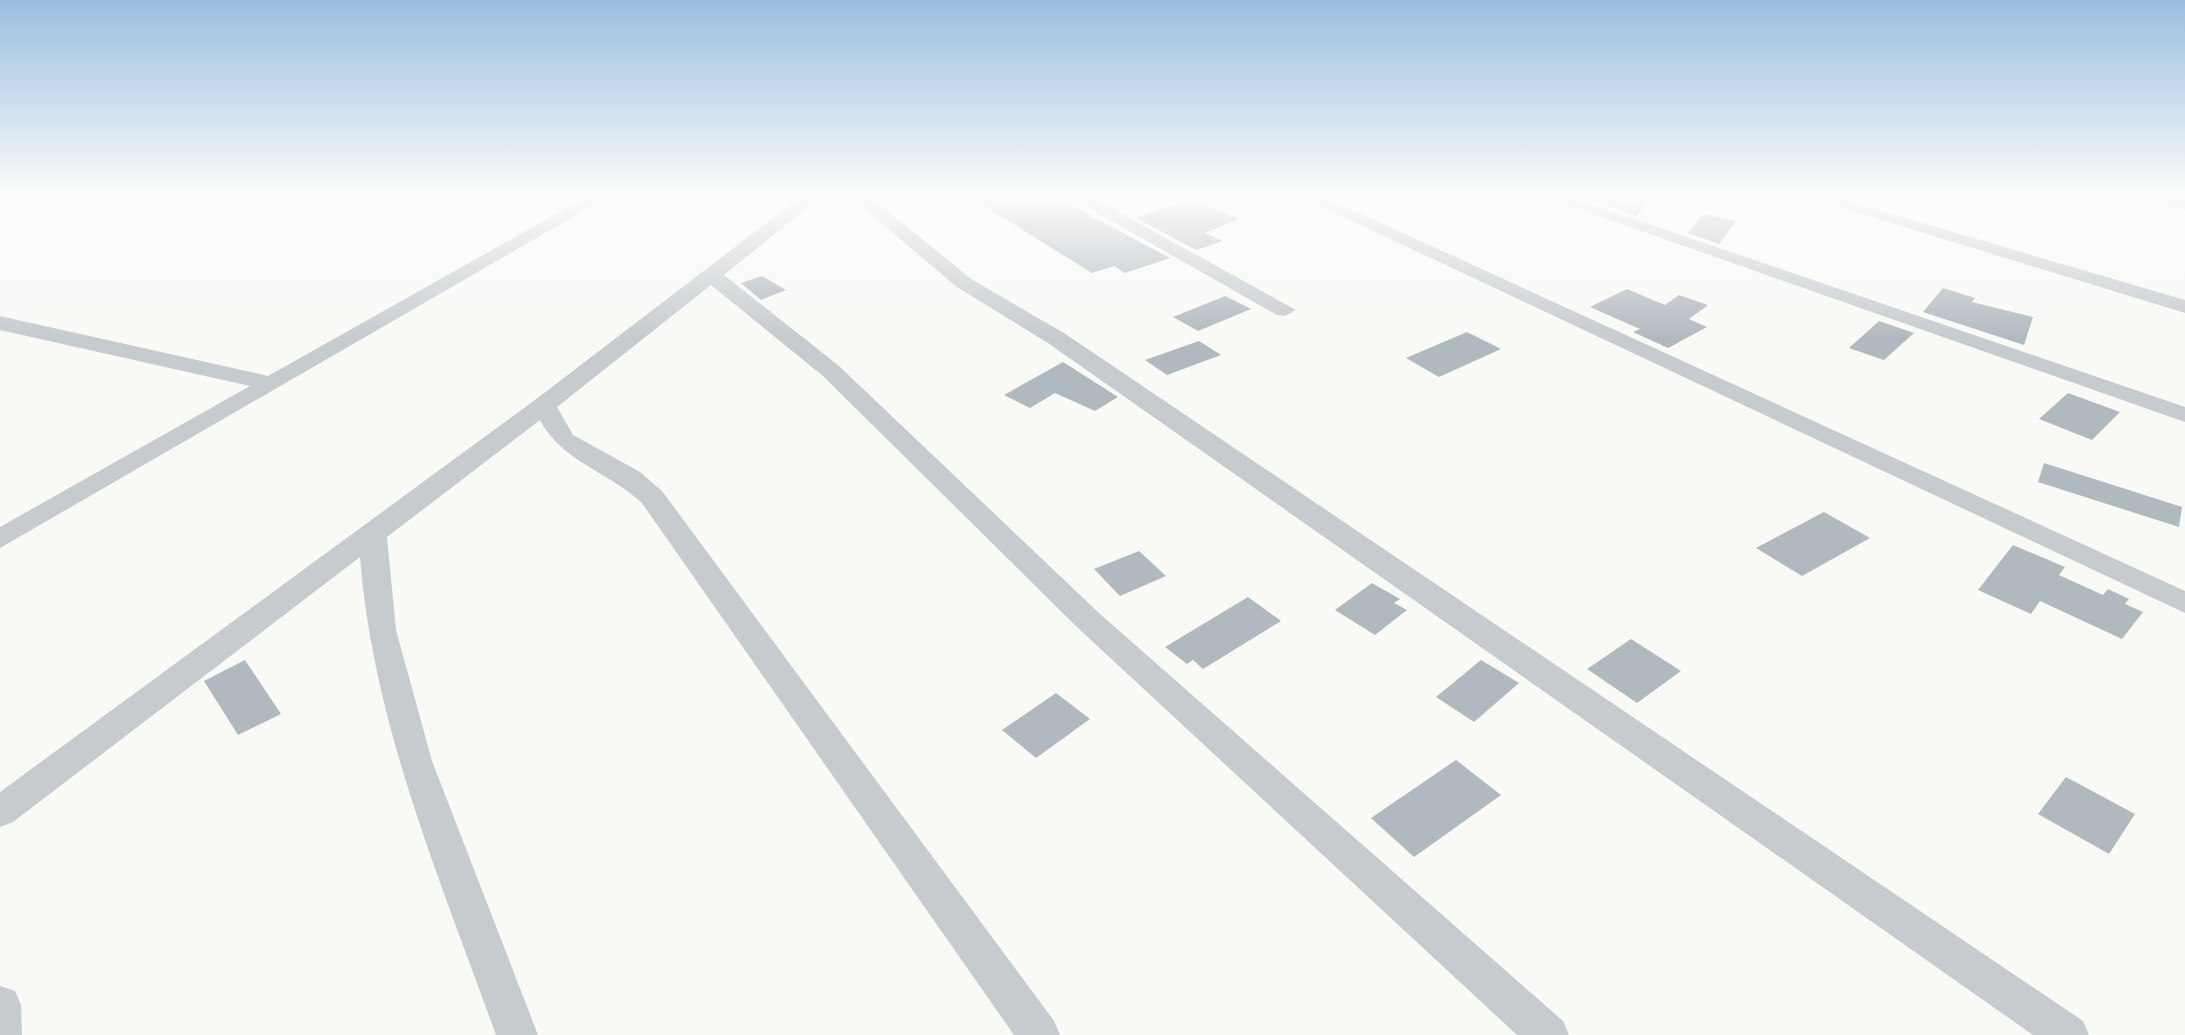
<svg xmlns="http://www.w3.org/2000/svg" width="2185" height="1035" font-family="Inter,sans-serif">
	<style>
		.building { fill: #b1b9c0 }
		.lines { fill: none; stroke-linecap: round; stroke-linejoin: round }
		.street { fill: #c6cbcf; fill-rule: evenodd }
	</style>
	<rect width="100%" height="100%" fill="#f9f9f6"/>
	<!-- building -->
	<g class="building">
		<path d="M 1002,195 L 1051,195 L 1170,258 L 1125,273 L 1114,266 L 1092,273 L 976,201 Z"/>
		<path d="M 1581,195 L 1656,195 L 1636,216 Z"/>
		<path d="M 1192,199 L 1239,219 L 1205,233 L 1223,241 L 1196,250 L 1136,218 Z"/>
		<path d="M 1703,214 L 1736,221 L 1719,244 L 1688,233 Z"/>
		<path d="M 762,276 L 786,290 L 761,300 L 741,283 Z"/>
		<path d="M 1943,288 L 1975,298 L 1972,302 L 2033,317 L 2024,345 L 1923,312 Z"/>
		<path d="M 1627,289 L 1665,305 L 1679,295 L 1708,305 L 1689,319 L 1707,327 L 1668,348 L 1633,332 L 1640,329 L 1590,307 Z"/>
		<path d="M 1225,296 L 1251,309 L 1198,331 L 1173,317 Z"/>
		<path d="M 1879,321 L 1914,333 L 1884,360 L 1849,348 Z"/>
		<path d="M 1467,332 L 1501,349 L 1439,377 L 1406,358 Z"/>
		<path d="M 1199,341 L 1221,355 L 1167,375 L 1145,360 Z"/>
		<path d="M 1063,362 L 1118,397 L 1095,411 L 1055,393 L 1030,408 L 1004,395 Z"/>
		<path d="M 2068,393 L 2120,412 L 2092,440 L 2039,419 Z"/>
		<path d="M 2044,463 L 2182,507 L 2179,527 L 2038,482 Z"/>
		<path d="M 1824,512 L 1870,538 L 1802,576 L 1756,548 Z"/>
		<path d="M 2013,545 L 2065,567 L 2059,575 L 2103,595 L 2108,589 L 2129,599 L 2125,604 L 2143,612 L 2122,639 L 2040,601 L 2031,614 L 1978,590 Z"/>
		<path d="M 1139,551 L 1166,576 L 1120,596 L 1094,569 Z"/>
		<path d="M 1372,583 L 1400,599 L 1394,603 L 1407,610 L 1375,635 L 1335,610 Z"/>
		<path d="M 1248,597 L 1281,621 L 1203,669 L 1193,660 L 1187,664 L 1165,647 Z"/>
		<path d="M 1631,639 L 1681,671 L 1637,703 L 1587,669 Z"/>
		<path d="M 245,660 L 281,714 L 238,735 L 204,681 Z"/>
		<path d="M 1481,660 L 1519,683 L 1474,722 L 1436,697 Z"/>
		<path d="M 1056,693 L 1090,719 L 1036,758 L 1002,730 Z"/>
		<path d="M 1456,760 L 1501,795 L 1414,857 L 1371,818 Z"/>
		<path d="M 2066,777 L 2135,814 L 2109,854 L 2038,814 Z"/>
	</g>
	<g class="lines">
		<!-- street -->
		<g class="street">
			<path d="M 590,195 L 611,195 L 0,548 L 0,527 L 250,386 L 0,330 L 0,316 L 268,376 Z"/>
			<path d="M 803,195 L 823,195 L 724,275 L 839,366 L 1100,614 L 1563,1021 L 1569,1035 L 1517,1035 L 1078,628 L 823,376 L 711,285 L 557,407 L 573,435 L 640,472 L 662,491 L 1054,1021 L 1060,1035 L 1014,1035 L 642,503 C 609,472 561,461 540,420 L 387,537 L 396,630 L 432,761 L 538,1035 L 496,1035 C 440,879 373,724 360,557 L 13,822 L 0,827 L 0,792 L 535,400 Z"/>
			<path d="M 848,195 L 868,195 L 971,279 L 1064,333 L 2083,1021 L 2089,1035 L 2033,1035 L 1048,343 L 957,287 Z"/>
			<path d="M 1066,195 L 1088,195 L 1296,310 L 1285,316 L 1277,315 Z"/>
			<path d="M 1297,195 L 1320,195 L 2185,591 L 2185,613 Z"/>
			<path d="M 1539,195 L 1564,195 L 2185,407 L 2185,422 Z"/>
			<path d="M 1800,195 L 1827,195 L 2185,300 L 2185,313 Z"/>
			<path d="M 2133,195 L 2185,198 L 2185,210 L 2136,199 Z"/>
			<path d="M 0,986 L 15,991 L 21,1005 L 22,1035 L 0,1035 Z"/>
		</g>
	</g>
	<!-- sky -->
	<linearGradient id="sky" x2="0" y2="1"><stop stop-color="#99bedf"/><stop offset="0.58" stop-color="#fcfcfb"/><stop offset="1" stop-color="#fcfcfb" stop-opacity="0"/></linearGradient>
	<rect width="2185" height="339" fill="url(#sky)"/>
</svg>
